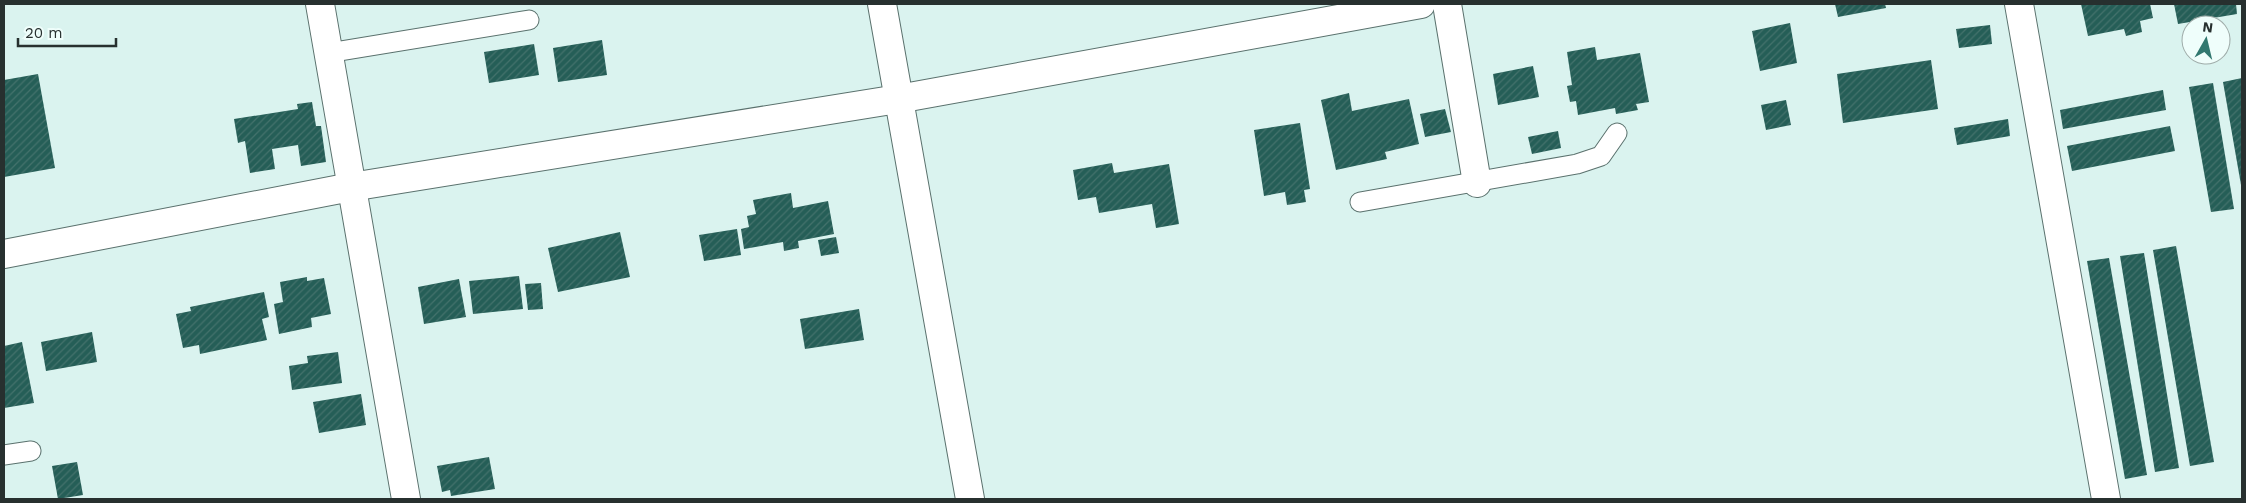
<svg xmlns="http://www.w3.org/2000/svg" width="2246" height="503" font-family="'Work Sans',sans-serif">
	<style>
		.building { fill: url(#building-hatch) }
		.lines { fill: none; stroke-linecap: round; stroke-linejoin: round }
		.lane-casing { stroke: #5a716d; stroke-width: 21 }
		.street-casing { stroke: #5a716d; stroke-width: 30 }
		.secondary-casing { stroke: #5a716d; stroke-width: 30 }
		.lane { stroke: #fff; stroke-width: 19 }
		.street { stroke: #fff; stroke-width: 28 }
		.secondary { stroke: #fff; stroke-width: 28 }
	</style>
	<defs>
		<pattern id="building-hatch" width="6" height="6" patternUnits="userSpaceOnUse" patternTransform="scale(1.25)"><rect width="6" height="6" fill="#255e57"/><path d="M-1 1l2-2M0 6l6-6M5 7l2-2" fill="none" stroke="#44726c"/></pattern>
	</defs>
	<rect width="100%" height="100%" fill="#daf3ef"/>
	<!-- building -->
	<g class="building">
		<path d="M 1835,4 L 1885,4 L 1886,8 L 1838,17 Z"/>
		<path d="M 2081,4 L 2150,4 L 2153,18 L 2140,21 L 2142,32 L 2126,36 L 2124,29 L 2088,36 Z"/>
		<path d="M 2174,4 L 2236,4 L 2237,14 L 2178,24 Z"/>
		<path d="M 1790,23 L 1797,63 L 1760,71 L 1752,31 Z"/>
		<path d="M 1990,25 L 1992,44 L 1959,48 L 1956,29 Z"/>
		<path d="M 602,40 L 607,75 L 558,82 L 553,48 Z"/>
		<path d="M 534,44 L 539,75 L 489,83 L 484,52 Z"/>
		<path d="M 1595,47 L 1597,60 L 1640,53 L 1649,102 L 1636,104 L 1638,110 L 1616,114 L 1615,108 L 1578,115 L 1576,101 L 1570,102 L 1567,86 L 1572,85 L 1567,52 Z"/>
		<path d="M 1931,60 L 1938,109 L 1843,123 L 1837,74 Z"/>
		<path d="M 1533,66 L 1539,97 L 1498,105 L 1493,74 Z"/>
		<path d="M 38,74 L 55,168 L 4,177 L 4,80 Z"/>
		<path d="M 2242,78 L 2242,185 L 2241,185 L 2223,82 Z"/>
		<path d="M 2213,83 L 2234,209 L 2211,212 L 2189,87 Z"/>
		<path d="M 2163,90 L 2166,110 L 2063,129 L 2060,110 Z"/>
		<path d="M 1349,93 L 1352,111 L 1409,99 L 1419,144 L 1385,152 L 1387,159 L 1336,170 L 1321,100 Z"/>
		<path d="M 1786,100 L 1791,125 L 1766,130 L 1761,105 Z"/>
		<path d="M 312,102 L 316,126 L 321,126 L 326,162 L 301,166 L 298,145 L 272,149 L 275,169 L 250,173 L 245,141 L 238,143 L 234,119 L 298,109 L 297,104 Z"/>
		<path d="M 1445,109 L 1451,132 L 1425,137 L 1420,114 Z"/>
		<path d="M 2008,119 L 2010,136 L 1957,145 L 1954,128 Z"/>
		<path d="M 1300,123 L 1310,189 L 1304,190 L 1306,202 L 1287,205 L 1285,192 L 1264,196 L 1254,130 Z"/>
		<path d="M 2170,126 L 2175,151 L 2072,171 L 2067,146 Z"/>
		<path d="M 1558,131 L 1561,148 L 1532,154 L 1528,137 Z"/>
		<path d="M 1112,163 L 1114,173 L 1169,164 L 1179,224 L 1156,228 L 1152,204 L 1099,213 L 1096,197 L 1078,200 L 1073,170 Z"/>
		<path d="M 791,193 L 793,208 L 828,201 L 834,234 L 798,241 L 799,248 L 784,251 L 783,242 L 744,249 L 741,229 L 749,227 L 747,216 L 756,214 L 753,200 Z"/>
		<path d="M 737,229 L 741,255 L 704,261 L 699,235 Z"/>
		<path d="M 620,232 L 630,277 L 558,292 L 548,248 Z"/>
		<path d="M 836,237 L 839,253 L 821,256 L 818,240 Z"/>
		<path d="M 2176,246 L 2214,462 L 2190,466 L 2153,250 Z"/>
		<path d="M 2144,253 L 2179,468 L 2155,472 L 2120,256 Z"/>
		<path d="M 2109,258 L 2147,475 L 2125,479 L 2087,261 Z"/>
		<path d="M 519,276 L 523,309 L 473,314 L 469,281 Z"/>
		<path d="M 307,277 L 307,281 L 324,278 L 331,314 L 311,318 L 312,327 L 279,334 L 274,304 L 283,302 L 280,282 Z"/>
		<path d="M 459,279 L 466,317 L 424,324 L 418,287 Z"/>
		<path d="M 541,283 L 543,309 L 528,310 L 525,284 Z"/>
		<path d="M 264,292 L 269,317 L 262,319 L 267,340 L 200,354 L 199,345 L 183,348 L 176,314 L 191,311 L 190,307 Z"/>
		<path d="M 859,309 L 864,340 L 805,349 L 800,319 Z"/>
		<path d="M 92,332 L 97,362 L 46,371 L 41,342 Z"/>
		<path d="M 22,342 L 34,403 L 4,408 L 4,346 Z"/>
		<path d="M 338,352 L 342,383 L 292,390 L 289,366 L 308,363 L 307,356 Z"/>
		<path d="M 361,394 L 366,425 L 319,433 L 313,402 Z"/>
		<path d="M 489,457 L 495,489 L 451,496 L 450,490 L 442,492 L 437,466 Z"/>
		<path d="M 77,462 L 83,495 L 58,499 L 52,466 Z"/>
	</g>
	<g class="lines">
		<defs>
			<g id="lane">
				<path d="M 328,53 L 529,20"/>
				<path d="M 1360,202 L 1577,164 L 1601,156 L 1617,133"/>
				<path d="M 4,455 L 31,451"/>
			</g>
			<g id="street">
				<path d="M 320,4 L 406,499"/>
				<path d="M 882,4 L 970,499"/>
				<path d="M 1447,4 L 1477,183"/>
				<path d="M 4,254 L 351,187 L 898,99 L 1421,4"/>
			</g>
			<path id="secondary" d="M 2019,4 L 2106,499"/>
		</defs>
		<!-- lane casing -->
		<use href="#lane" class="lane-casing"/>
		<!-- street casing -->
		<use href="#street" class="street-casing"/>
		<!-- secondary casing -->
		<use href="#secondary" class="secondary-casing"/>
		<!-- lane -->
		<use href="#lane" class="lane"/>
		<!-- street -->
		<use href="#street" class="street"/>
		<!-- secondary -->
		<use href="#secondary" class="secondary"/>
	</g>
	<!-- border -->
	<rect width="2246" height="503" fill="none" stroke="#27302f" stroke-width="10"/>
	<!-- north arrow -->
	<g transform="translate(2206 40) rotate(8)"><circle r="24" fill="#effefb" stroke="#9faca9"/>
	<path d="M0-4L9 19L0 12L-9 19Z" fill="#31786f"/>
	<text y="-8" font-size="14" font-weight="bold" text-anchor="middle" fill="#27302f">N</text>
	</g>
	<!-- scale -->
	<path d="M18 38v8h98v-8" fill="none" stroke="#27302f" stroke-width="2.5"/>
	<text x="25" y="38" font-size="15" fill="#27302f" stroke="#effefb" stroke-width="4" paint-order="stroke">20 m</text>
</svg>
